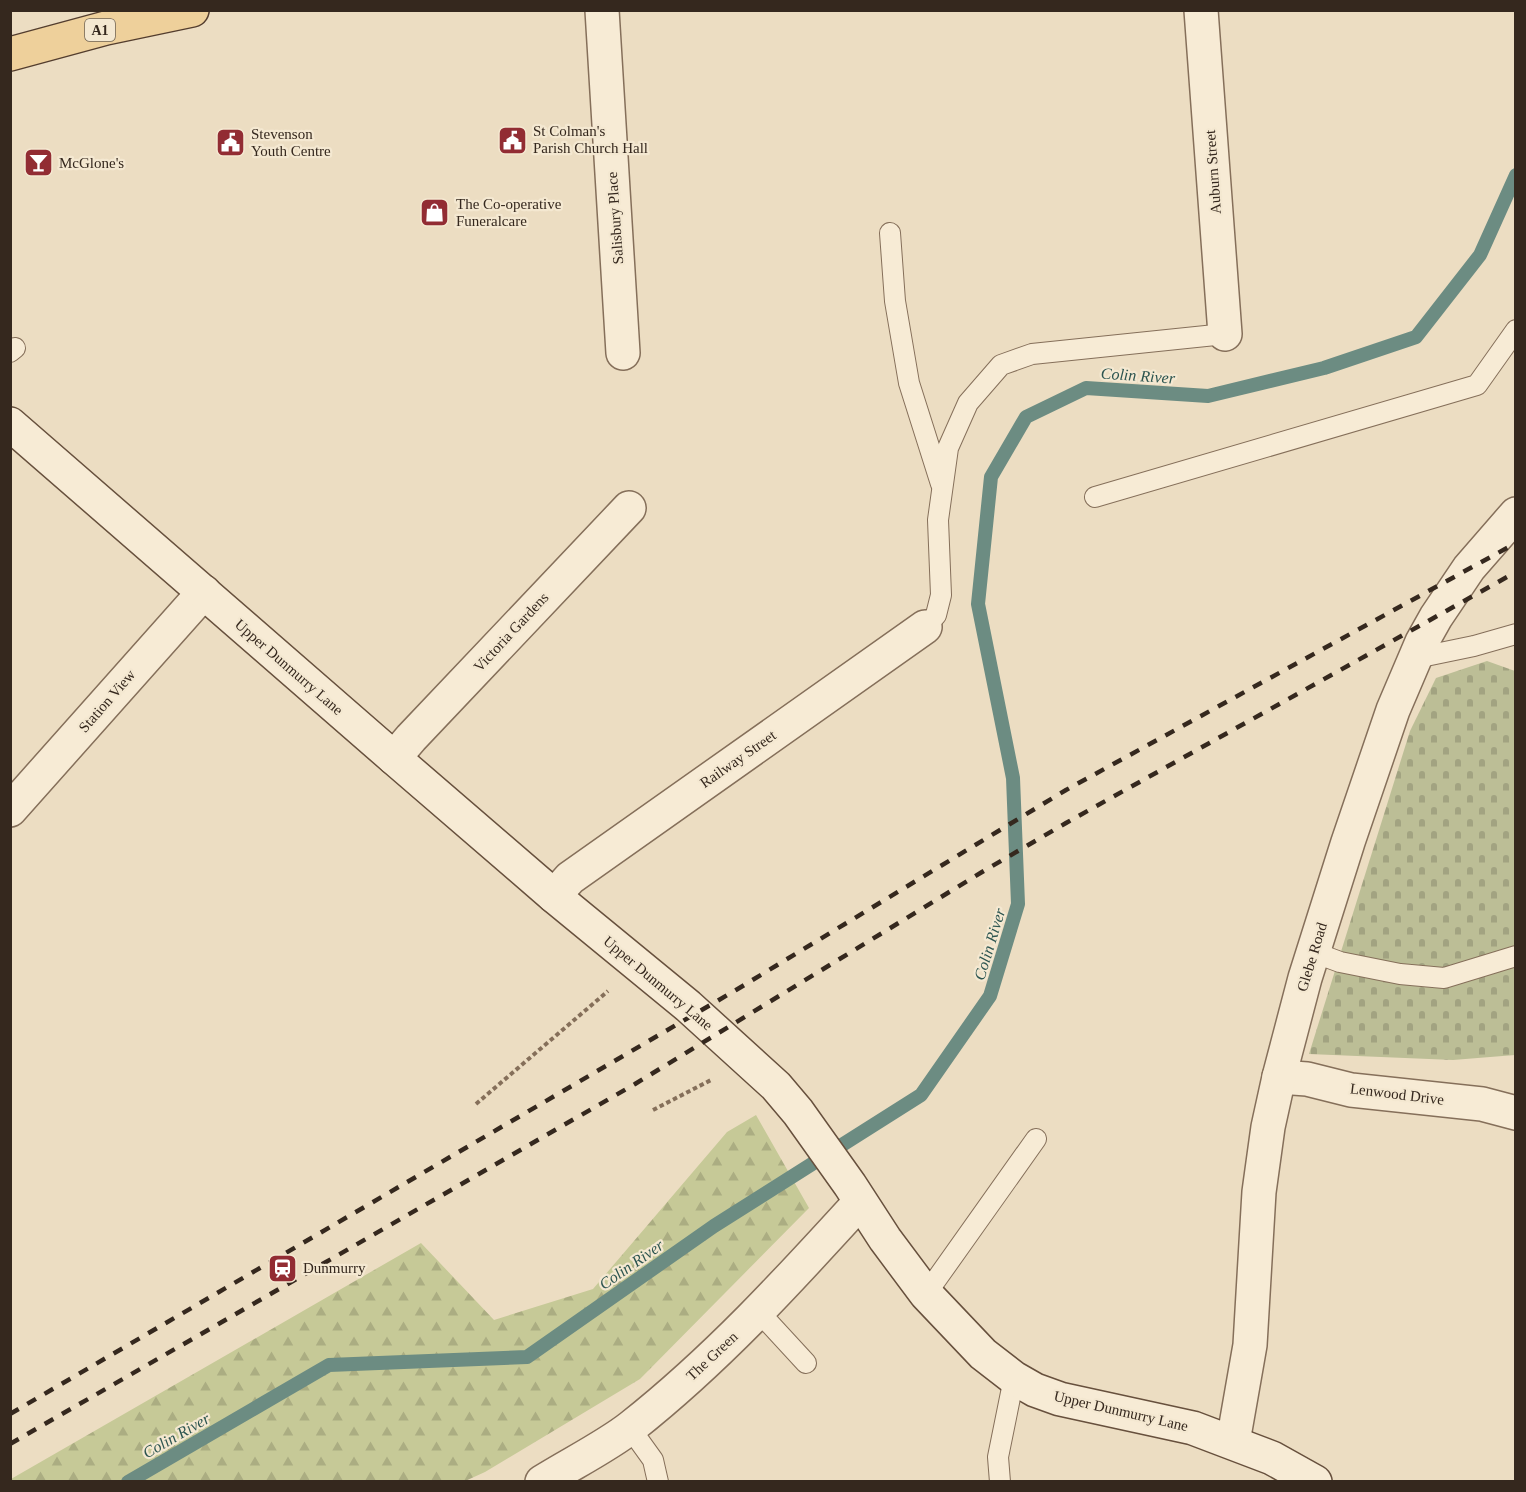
<svg xmlns="http://www.w3.org/2000/svg" width="1526" height="1492" font-family="'Times New Roman',serif">
	<style>
		.forest { fill: url(#forest-firs) }
		.cemetery { fill: url(#cemetery-stones) }
		.lines { fill: none; stroke-linecap: round; stroke-linejoin: round }
		.stream { stroke: #6c8c82; stroke-width: 14 }
		.lane-casing { stroke: #856f5a; stroke-width: 22 }
		.street-casing { stroke: #856f5a; stroke-width: 36 }
		.secondary-casing { stroke: #67503d; stroke-width: 36 }
		.primary-casing { stroke: #533d2e; stroke-width: 36 }
		.path { stroke: #856f5a; stroke-width: 4; stroke-dasharray: 4.5 3; stroke-linecap: butt }
		.lane { stroke: #f7ebd5; stroke-width: 20 }
		.street { stroke: #f7ebd5; stroke-width: 33 }
		.secondary { stroke: #f7ebd5; stroke-width: 33 }
		.primary { stroke: #eed09b; stroke-width: 33 }
		.rail { stroke: #35281e; stroke-width: 4.5; stroke-dasharray: 10 10; stroke-linecap: butt }
		.labels { text-anchor: middle; stroke-width: 4.5; stroke-linejoin: round; paint-order: stroke }
		.shield { fill: #f4e8d1; stroke: #6e6254; stroke-width: 1.5 }
		.shield-label { font-size: 14px; font-weight: bold; fill: #35281e }
		.poi-label { font-size: 15px; fill: #35281e; stroke: #f4e8d1; text-anchor: start }
		.street-label { font-size: 15px; fill: #35281e; stroke: #f4e8d1 }
		.water-label { font-size: 16px; font-style: italic; fill: #2d5550; stroke: #f4e8d1 }
	</style>
	<defs>
		<pattern id="forest-firs" width="22" height="20" patternUnits="userSpaceOnUse" patternTransform="scale(1.5)"><rect width="22" height="20" fill="#c6c997"/><path d="M5 1l3.5 6h-7zM16 11l3.5 6h-7z" fill="#abad82"/></pattern>
		<pattern id="cemetery-stones" width="16" height="16" patternUnits="userSpaceOnUse" patternTransform="scale(1.5)"><rect width="16" height="16" fill="#bcbe96"/><path d="M2 7V4a2 2 0 0 1 4 0v3zM10 15v-3a2 2 0 0 1 4 0v3z" fill="#a2a381"/></pattern>
	</defs>
	<rect width="100%" height="100%" fill="#ecddc2"/>
	<!-- forest -->
	<path class="forest" d="M 756,1115 L 809,1208 L 640,1379 L 485,1472 L 463,1482 L 11,1481 L 11,1479 L 421,1243 L 494,1320 L 593,1289 L 727,1132 Z"/>
	<!-- cemetery -->
	<path class="cemetery" d="M 1487,661 L 1515,671 L 1515,1055 L 1453,1060 L 1309,1054 L 1410,731 L 1436,678 Z"/>
	<g class="lines">
		<!-- stream -->
		<path class="stream" d="M 128,1482 L 329,1365 L 527,1357 L 714,1226 L 921,1095 L 990,996 L 1018,904 L 1013,778 L 978,604 L 991,477 L 1026,417 L 1086,388 L 1208,396 L 1324,368 L 1416,337 L 1480,255 L 1516,175"/>
		<defs>
			<g id="lane">
				<path d="M 890,233 L 895,301 L 909,383 L 941,484"/>
				<path d="M 10,352 L 15,348"/>
				<path d="M 1095,497 L 1477,385 L 1516,330"/>
				<path d="M 925,627 L 936,615 L 941,595 L 938,520 L 948,448 L 968,403 L 1001,365 L 1032,354 L 1225,334"/>
				<path d="M 1416,658 L 1474,646 L 1516,634"/>
				<path d="M 1313,952 L 1340,962 L 1400,974 L 1444,978 L 1516,956"/>
				<path d="M 926,1294 L 1036,1139"/>
				<path d="M 759,1312 L 806,1363"/>
				<path d="M 630,1428 L 653,1460 L 658,1482"/>
				<path d="M 1000,1482 L 998,1457 L 1014,1378"/>
			</g>
			<g id="street">
				<path d="M 602,10 L 623,353"/>
				<path d="M 1201,10 L 1225,334"/>
				<path d="M 394,758 L 411,738 L 629,508"/>
				<path d="M 10,810 L 204,592"/>
				<path d="M 554,896 L 570,878 L 925,627"/>
				<path d="M 1279,1077 L 1307,1079 L 1351,1090 L 1482,1104 L 1516,1113"/>
				<path d="M 1233,1442 L 1250,1345 L 1259,1192 L 1268,1127 L 1279,1077 L 1305,978 L 1348,842 L 1393,710 L 1422,642 L 1436,617 L 1469,568 L 1516,514"/>
				<path d="M 542,1482 C 569,1465 607,1446 631,1427 C 716,1360 788,1281 860,1202"/>
			</g>
			<path id="secondary" d="M 10,424 L 394,758 L 554,896 L 688,1006 L 776,1086 L 798,1112 L 850,1185 L 885,1239 L 926,1294 L 983,1354 L 1014,1378 L 1035,1390 L 1060,1399 L 1193,1428 L 1272,1458 L 1315,1482"/>
			<path id="primary" d="M 10,54 L 106,28 L 192,10"/>
		</defs>
		<!-- lane casing -->
		<use href="#lane" class="lane-casing"/>
		<!-- street casing -->
		<use href="#street" class="street-casing"/>
		<!-- secondary casing -->
		<use href="#secondary" class="secondary-casing"/>
		<!-- primary casing -->
		<use href="#primary" class="primary-casing"/>
		<!-- path -->
		<g class="path">
			<path d="M 476,1104 L 608,991"/>
			<path d="M 653,1110 L 711,1080"/>
		</g>
		<!-- lane -->
		<use href="#lane" class="lane"/>
		<!-- street -->
		<use href="#street" class="street"/>
		<!-- secondary -->
		<use href="#secondary" class="secondary"/>
		<!-- primary -->
		<use href="#primary" class="primary"/>
		<!-- rail -->
		<g class="rail">
			<path d="M 10,1414 L 736,990 L 1066,790 L 1516,543"/>
			<path d="M 10,1444 L 635,1084 L 982,872 L 1066,823 L 1516,572"/>
		</g>
	</g>
	<!-- icons -->
	<defs>
		<symbol id="civic-square" viewBox="-11 -11 22 22"><rect x="-9" y="-9" width="18" height="18" rx="4" fill="#922c33" stroke="#f4e8d1"/><path d="M-.6-6.5H3V-4.5H.6V-3L4-1V1h2V6H-6V1h2V-1L-.6-3ZM-1.2 2.5V6h2.4V2.5Z" fill="#fff"/></symbol>
		<symbol id="bar-square" viewBox="-11 -11 22 22"><rect x="-9" y="-9" width="18" height="18" rx="4" fill="#922c33" stroke="#f4e8d1"/><path d="M-6-5H6L.8 .8V4.5H3.5V6h-7V4.5H-.8V.8Z" fill="#fff"/></symbol>
		<symbol id="shop-square" viewBox="-11 -11 22 22"><rect x="-9" y="-9" width="18" height="18" rx="4" fill="#922c33" stroke="#f4e8d1"/><path d="M-5-2.5h2.3a2.7 3.5 0 0 1 5.4 0H5L5.5 6h-11ZM-1.5-2.5h3a1.5 2.3 0 0 0-3 0Z" fill="#fff"/></symbol>
		<symbol id="station-square" viewBox="-11 -11 22 22"><rect x="-9" y="-9" width="18" height="18" rx="4" fill="#922c33" stroke="#f4e8d1"/><path d="M-3-6H3Q5-6 5-4V2Q5 4 3 4L4.5 6H3L1.5 4h-3L-3 6H-4.5L-3 4Q-5 4-5 2V-4Q-5-6-3-6ZM-3.5-4v3h7v-3ZM-3.5 1v1.5H-2V1ZM2 1v1.5H3.5V1Z" fill="#fff"/></symbol>
	</defs>
	<g fill-rule="evenodd">
		<use href="#civic-square" x="496" y="124" width="33" height="33"/>
		<use href="#civic-square" x="214" y="126" width="33" height="33"/>
		<use href="#bar-square" x="22" y="146" width="33" height="33"/>
		<use href="#shop-square" x="418" y="196" width="33" height="33"/>
		<use href="#station-square" x="266" y="1252" width="33" height="33"/>
	</g>
	<g class="labels">
		<!-- shield labels -->
		<rect class="shield" x="85" y="19" width="30" height="22" rx="4.5"/>
		<g class="shield-label">
			<text x="100" y="35">A1</text>
		</g>
		<!-- poi labels -->
		<g class="poi-label">
			<text x="533" y="136">St Colman's<tspan x="533" dy="17">Parish Church Hall</tspan></text>
			<text x="251" y="139">Stevenson<tspan x="251" dy="17">Youth Centre</tspan></text>
			<text x="59" y="168">McGlone's</text>
			<text x="456" y="209">The Co-operative<tspan x="456" dy="17">Funeralcare</tspan></text>
			<text x="303" y="1273">Dunmurry</text>
		</g>
		<!-- street labels -->
		<g class="street-label">
			<text transform="translate(1213 172) rotate(-94)" y="5">Auburn Street</text>
			<text transform="translate(615 218) rotate(-94)" y="5">Salisbury Place</text>
			<text transform="translate(511 632) rotate(-47)" y="5">Victoria Gardens</text>
			<text transform="translate(289 667) rotate(41)" y="5">Upper Dunmurry Lane</text>
			<text transform="translate(107 701) rotate(-49)" y="5">Station View</text>
			<text transform="translate(738 759) rotate(-35)" y="5">Railway Street</text>
			<text transform="translate(1312 957) rotate(-73)" y="5">Glebe Road</text>
			<text transform="translate(658 983) rotate(40)" y="5">Upper Dunmurry Lane</text>
			<text transform="translate(1397 1094) rotate(7)" y="5">Lenwood Drive</text>
			<text transform="translate(712 1356) rotate(-43)" y="5">The Green</text>
			<text transform="translate(1121 1411) rotate(13)" y="5">Upper Dunmurry Lane</text>
		</g>
		<!-- water labels -->
		<g class="water-label">
			<text transform="translate(1138 375) rotate(4)" y="6">Colin River</text>
			<text transform="translate(989 944) rotate(-73)" y="6">Colin River</text>
			<text transform="translate(631 1264) rotate(-35)" y="6">Colin River</text>
			<text transform="translate(176 1435) rotate(-30)" y="6">Colin River</text>
		</g>
	</g>
	<!-- border -->
	<rect width="1526" height="1492" fill="none" stroke="#35281e" stroke-width="24"/>
</svg>
